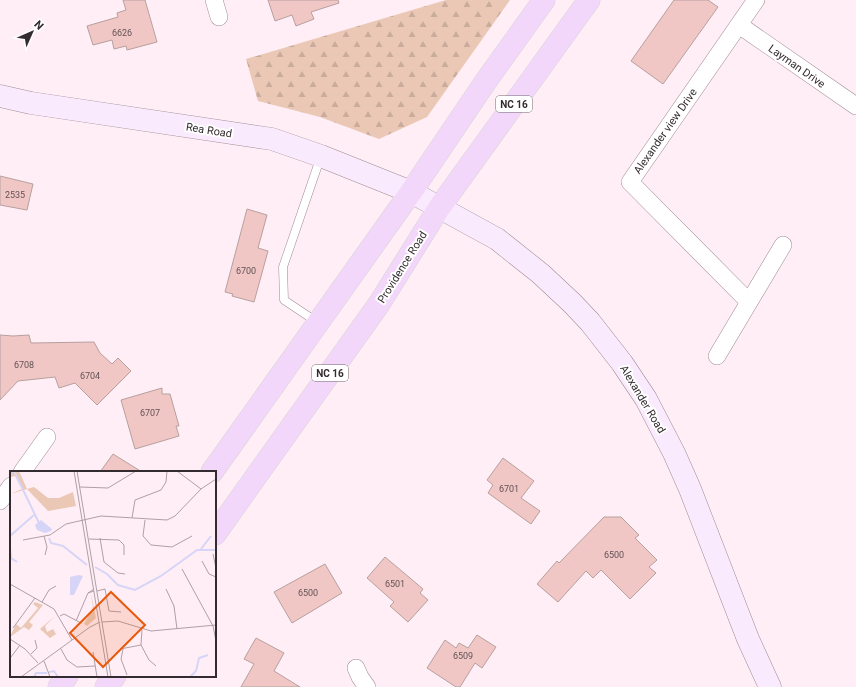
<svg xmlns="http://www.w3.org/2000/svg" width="856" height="687" font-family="Roboto,sans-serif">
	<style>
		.forest { fill: url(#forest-firs) }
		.building { fill: #f1c7c6; stroke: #b6a09f }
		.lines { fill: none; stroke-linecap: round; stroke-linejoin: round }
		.lane-casing { stroke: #9f8c94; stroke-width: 9 }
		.street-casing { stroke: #9f8c94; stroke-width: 18 }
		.secondary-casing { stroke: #9f8c94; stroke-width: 23 }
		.primary-casing { stroke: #d6d5d5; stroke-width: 23 }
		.lane { stroke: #fff; stroke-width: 8 }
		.street { stroke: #fff; stroke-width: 17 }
		.secondary { stroke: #f9ebfd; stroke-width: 22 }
		.primary { stroke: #f2d7fb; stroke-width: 22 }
		.labels { text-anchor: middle; stroke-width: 4; stroke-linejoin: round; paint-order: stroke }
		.number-label { font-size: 9px; fill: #625255 }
		.shield { fill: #fff; stroke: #706b6d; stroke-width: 1 }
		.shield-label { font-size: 10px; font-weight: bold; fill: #332b2f }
		.street-label { font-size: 11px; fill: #332b2f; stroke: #fff }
		.inset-river { fill: none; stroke: #d6d5f7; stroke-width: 2 }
		.inset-road { fill: none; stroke: #ada0a6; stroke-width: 1 }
		.view { fill: #e8590c; fill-opacity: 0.15; stroke: #e8590c; stroke-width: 2 }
		.inset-edge { fill: none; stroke: #332b2f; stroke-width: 2 }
	</style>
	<defs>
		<pattern id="forest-firs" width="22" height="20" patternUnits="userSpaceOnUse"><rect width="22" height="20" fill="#eac8b5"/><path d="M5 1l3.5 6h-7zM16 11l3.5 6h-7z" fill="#c9ac9c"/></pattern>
	</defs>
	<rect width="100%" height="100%" fill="#ffeef5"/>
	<!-- forest -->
	<path class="forest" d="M 446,0 L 510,0 L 427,117 L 379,139 L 320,117 L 258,101 L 246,59 Z"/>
	<!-- building -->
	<g class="building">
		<path d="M 123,0 L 145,0 L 157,42 L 127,50 L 126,46 L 114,49 L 112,40 L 93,45 L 87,26 L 118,17 L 117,13 L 126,10 Z"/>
		<path d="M 268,0 L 338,0 L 339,3 L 311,12 L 314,19 L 296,26 L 292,15 L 275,21 Z"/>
		<path d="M 674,0 L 708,0 L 718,7 L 663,84 L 631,61 Z"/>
		<path d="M 0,176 L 33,184 L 27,210 L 0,205 Z"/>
		<path d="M 247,209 L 267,215 L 258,248 L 268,251 L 254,302 L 232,296 L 233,294 L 225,292 Z"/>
		<path d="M 0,335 L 13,336 L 29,335 L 31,343 L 94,342 L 100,353 L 112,364 L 118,358 L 131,371 L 97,405 L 75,383 L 59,388 L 55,377 L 18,381 L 0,400 Z"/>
		<path d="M 162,388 L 162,394 L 170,394 L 179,426 L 176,426 L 179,436 L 135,449 L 121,400 Z"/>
		<path d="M 113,454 L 142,472 L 100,472 Z"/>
		<path d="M 503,458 L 534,481 L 521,498 L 540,511 L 531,524 L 488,493 L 493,485 L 487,480 Z"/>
		<path d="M 604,517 L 621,517 L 639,535 L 635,538 L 657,560 L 649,567 L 656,573 L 630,599 L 601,570 L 593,578 L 586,571 L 558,602 L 537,584 L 557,561 L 559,563 Z"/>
		<path d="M 385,557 L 423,589 L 420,593 L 428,600 L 408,622 L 390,606 L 394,602 L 367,578 Z"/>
		<path d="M 325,564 L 342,593 L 292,623 L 274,592 Z"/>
		<path d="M 477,635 L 496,647 L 482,668 L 475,663 L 460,687 L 456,687 L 427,668 L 445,640 L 456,648 L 459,643 L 468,648 Z"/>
		<path d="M 256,638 L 284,653 L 274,671 L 300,687 L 241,687 L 254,664 L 244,659 Z"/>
	</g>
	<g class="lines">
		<defs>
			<path id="lane" d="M 317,322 L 284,300 L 283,267 L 321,156"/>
			<g id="street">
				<path d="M 214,0 L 219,17"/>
				<path d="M 739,25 L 856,106"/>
				<path d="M 749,302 L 630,182 L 756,0"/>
				<path d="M 717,356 L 783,245"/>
				<path d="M 22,472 L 47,437"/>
				<path d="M 0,501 L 11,486"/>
				<path d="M 356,668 L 360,677 L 367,687"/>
			</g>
			<path id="secondary" d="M 0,96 L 31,103 L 272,139 L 321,156 L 411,192 L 497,239 L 541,274 L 572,303 L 590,322 L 622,363 L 646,399 L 674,453 L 690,489 L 748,639 L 770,687"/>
			<g id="primary">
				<path d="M 212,472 L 411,192 L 486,81 L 544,0"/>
				<path d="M 215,534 L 379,304 L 439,208 L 589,0"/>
				<path d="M 59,687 L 67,676"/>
				<path d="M 106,687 L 115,676"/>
			</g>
		</defs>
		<!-- lane casing -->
		<use href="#lane" class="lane-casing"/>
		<!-- street casing -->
		<use href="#street" class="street-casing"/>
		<!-- secondary casing -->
		<use href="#secondary" class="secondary-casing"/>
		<!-- primary casing -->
		<use href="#primary" class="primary-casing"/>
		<!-- lane -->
		<use href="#lane" class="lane"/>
		<!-- street -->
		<use href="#street" class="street"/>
		<!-- secondary -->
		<use href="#secondary" class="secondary"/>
		<!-- primary -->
		<use href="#primary" class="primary"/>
	</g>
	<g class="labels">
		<!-- number labels -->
		<g class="number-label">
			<text x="122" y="36">6626</text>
			<text x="15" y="198">2535</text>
			<text x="246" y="274">6700</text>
			<text x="24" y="368">6708</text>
			<text x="90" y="379">6704</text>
			<text x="150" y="416">6707</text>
			<text x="509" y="492">6701</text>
			<text x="614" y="558">6500</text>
			<text x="395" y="587">6501</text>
			<text x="308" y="596">6500</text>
			<text x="463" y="659">6509</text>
		</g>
		<!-- shield labels -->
		<g class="shield">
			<rect x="496" y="96" width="36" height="16" rx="3"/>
			<rect x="312" y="365" width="36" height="16" rx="3"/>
		</g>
		<g class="shield-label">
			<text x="514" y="108">NC 16</text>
			<text x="330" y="377">NC 16</text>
		</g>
		<!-- street labels -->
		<g class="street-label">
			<text transform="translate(797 66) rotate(35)" y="4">Layman Drive</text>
			<text transform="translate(209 130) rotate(9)" y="4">Rea Road</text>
			<text transform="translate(665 131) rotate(-55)" y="4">Alexander view Drive</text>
			<text transform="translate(402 267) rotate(-58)" y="4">Providence Road</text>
			<text transform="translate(643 399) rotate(59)" y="4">Alexander Road</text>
		</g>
	</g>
	<!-- overview -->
	<g transform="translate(10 471)">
		<rect width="206" height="206" fill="#ffeef5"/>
		<path d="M 25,131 L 33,134 L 19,151 L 23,154 L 19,159 L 14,156 L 0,166 L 6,153 L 11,157 L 28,137 L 23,133 Z" fill="#eac8b5"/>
		<path d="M 0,0 L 9,0 L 17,18 L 24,16 L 38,27 L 49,27 L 63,21 L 66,35 L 38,40 L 17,18 L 0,23 L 12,18 L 5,5 L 0,6 ZM 81,122 L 86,147 L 77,155 L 74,153 L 83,137 ZM 45,145 L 35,155 L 37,161 L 43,158 L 46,163 L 40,167 L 30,158 Z" fill="#eac8b5"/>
		<path d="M 31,49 L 42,58 L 41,60 L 35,62 L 27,59 L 25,54 ZM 69,104 L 73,105 L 70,111 L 64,124 L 60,124 L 60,106 Z" fill="#d6d5f7"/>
		<path class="inset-river" d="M 4,0 L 29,52M 0,65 L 24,44M 39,67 L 41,72 L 53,75 L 77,94M 0,78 L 1,87 L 7,91M 191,78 L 201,65M 85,96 L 97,103 L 108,114 L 125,119 L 151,105 L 187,79 L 206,79M 39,201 L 44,200 L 48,206M 24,206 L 26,202 L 37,202M 180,206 L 186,200 L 189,187 L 198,184"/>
		<path class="inset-road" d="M 64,0 L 98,206M 67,0 L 101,206M 167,0 L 191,18M 70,16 L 98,17 L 126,0M 122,47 L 125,29 L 151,19 L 156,11 L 157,0M 135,49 L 133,65 L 141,74 L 162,76 L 182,65M 34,65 L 37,76 L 35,84M 90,67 L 94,91 L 108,102 L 115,103M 79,68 L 109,69 L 114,74 L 114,84M 13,69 L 40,64 L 56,53 L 91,45 L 157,49 L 165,45 L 191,18 L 206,8M 203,83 L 206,97M 192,90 L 199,103 L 206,106M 172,98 L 203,155 L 206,170M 0,113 L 44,138 L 62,169M 84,118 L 78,122 L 84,120M 156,118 L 164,135 L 167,158M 87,120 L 95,118 L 99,140 L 111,141M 32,131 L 39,119 L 46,115M 50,145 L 54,143 L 71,152M 66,150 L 78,122M 92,151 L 108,150 L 141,160 L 206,154M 3,157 L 25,127M 132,159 L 131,174 L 139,189 L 146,195M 0,168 L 15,178 L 28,192M 51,178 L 57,189 L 67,196 L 85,195M 110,178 L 131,174M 113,178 L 111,188 L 117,204M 83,181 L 87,206M 21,183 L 27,177 L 25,169M 1,186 L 10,174M 34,190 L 40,206M 11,206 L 80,156 L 90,151"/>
		<path class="view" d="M 101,121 L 135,154 L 93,196 L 60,162 Z"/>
		<rect width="206" height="206" class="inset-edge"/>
	</g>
	<!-- north arrow -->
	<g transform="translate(32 32) rotate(45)" stroke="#ffffff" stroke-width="3" paint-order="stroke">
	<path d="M0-3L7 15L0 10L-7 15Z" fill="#332b2f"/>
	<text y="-6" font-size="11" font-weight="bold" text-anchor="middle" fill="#332b2f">N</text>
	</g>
</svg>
